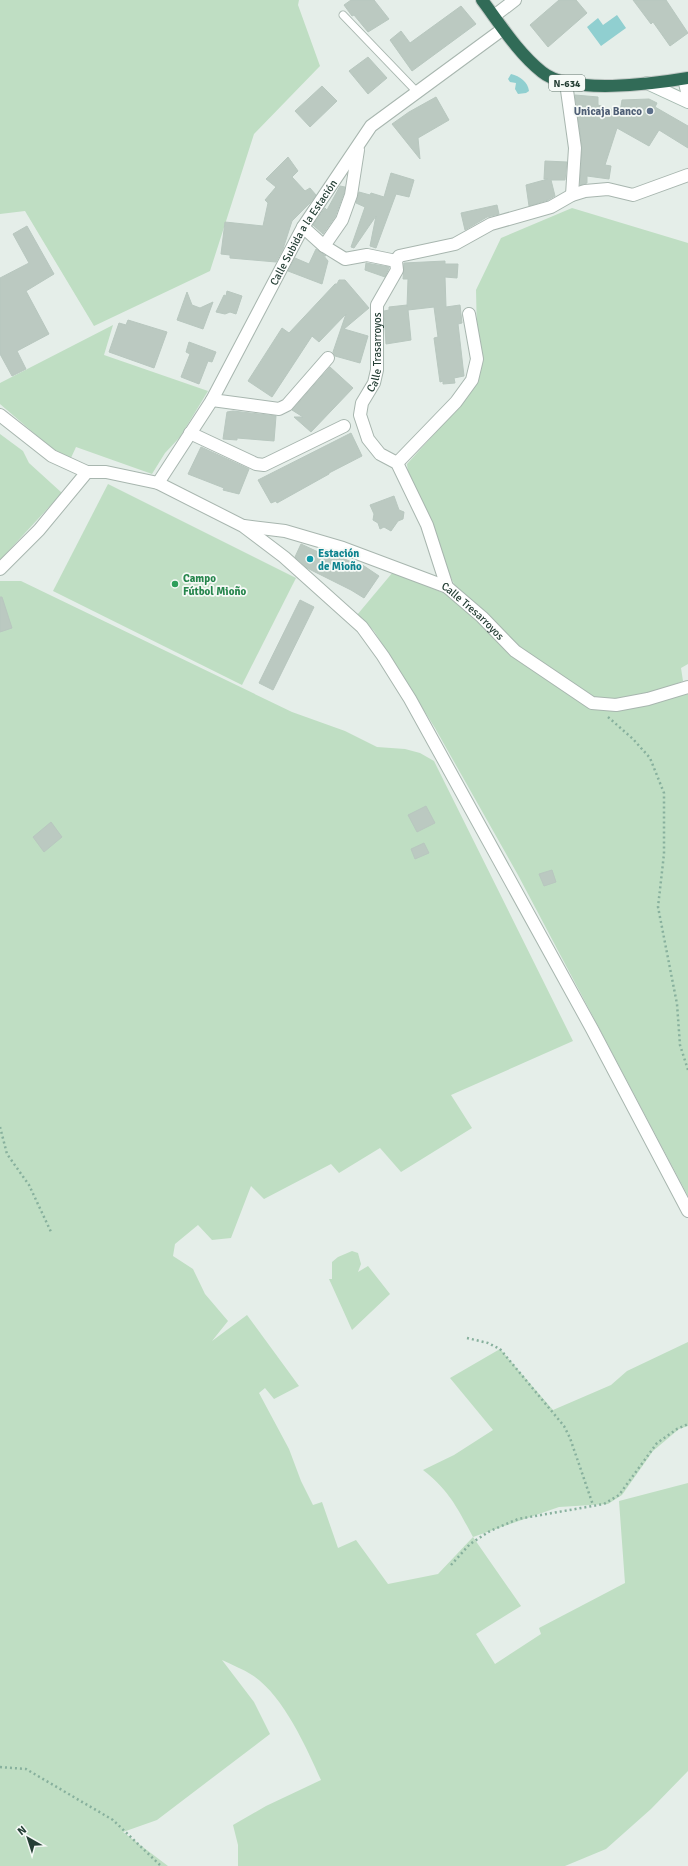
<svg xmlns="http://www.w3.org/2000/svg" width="688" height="1866" font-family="Signika,sans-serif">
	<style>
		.green { fill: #bfdec3 }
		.water { fill: #90cfd0 }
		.building { fill: #bbc9c1; stroke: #b8c7bf }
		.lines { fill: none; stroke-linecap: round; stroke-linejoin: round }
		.lane-casing { stroke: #a8b6af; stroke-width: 9 }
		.street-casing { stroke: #a8b6af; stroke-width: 14 }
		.secondary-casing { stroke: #a4b9af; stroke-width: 14 }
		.highway-casing { stroke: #c2c9c6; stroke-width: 14 }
		.path { stroke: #87b09d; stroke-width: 2.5; stroke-dasharray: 2 3; stroke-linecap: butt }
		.lane { stroke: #fff; stroke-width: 7 }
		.street { stroke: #fff; stroke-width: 12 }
		.secondary { stroke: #fff; stroke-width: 12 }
		.highway { stroke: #316b57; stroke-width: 12 }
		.service-dot { fill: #5c6f8a; stroke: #f6faf7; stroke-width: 1.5 }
		.culture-dot { fill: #0f9aa8; stroke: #f6faf7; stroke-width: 1.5 }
		.leisure-dot { fill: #2e9e5b; stroke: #f6faf7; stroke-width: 1.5 }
		.labels { text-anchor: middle; stroke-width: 3.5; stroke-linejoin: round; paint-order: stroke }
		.shield { fill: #f6faf7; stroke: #64776f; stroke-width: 1 }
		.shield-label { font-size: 10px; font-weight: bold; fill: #253f35 }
		.service-label { font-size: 11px; font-weight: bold; fill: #4e5e75; stroke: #f6faf7; text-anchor: end }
		.street-label { font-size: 11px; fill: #253f35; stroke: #f6faf7 }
		.culture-label { font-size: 11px; font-weight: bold; fill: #0d838f; stroke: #f6faf7; text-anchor: start }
		.leisure-label { font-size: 11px; font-weight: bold; fill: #27864d; stroke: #f6faf7; text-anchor: start }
	</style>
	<rect width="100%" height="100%" fill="#e5eee9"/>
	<!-- green -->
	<g class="green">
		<path d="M 0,0 L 299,0 L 298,5 L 320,66 L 254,134 L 210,271 L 94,326 L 25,211 L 0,214 Z"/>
		<path d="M 572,208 L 688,243 L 688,664 L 681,668 L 683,681 L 661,690 L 628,699 L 596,699 L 518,648 L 455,586 L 442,559 L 408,473 L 407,464 L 446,421 L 478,379 L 476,290 L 501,238 Z"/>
		<path d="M 113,325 L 104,355 L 208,391 L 180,437 L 165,453 L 152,474 L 76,447 L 70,460 L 49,446 L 0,404 L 0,383 Z"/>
		<path d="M 0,434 L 23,451 L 29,463 L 62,493 L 0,560 Z"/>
		<path d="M 108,484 L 296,578 L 242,685 L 53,591 Z"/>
		<path d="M 393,572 L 446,594 L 468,611 L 519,661 L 585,704 L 688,691 L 688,1196 L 518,875 L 435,728 L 374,631 L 357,615 Z"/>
		<path d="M 0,581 L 21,581 L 292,712 L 345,731 L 377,747 L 405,749 L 420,753 L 434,761 L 573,1041 L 451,1095 L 472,1128 L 401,1172 L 380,1148 L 339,1173 L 331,1164 L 264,1199 L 251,1186 L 231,1238 L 212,1240 L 198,1225 L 175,1244 L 173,1256 L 193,1269 L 205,1294 L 228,1321 L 212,1341 L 247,1315 L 299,1386 L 274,1399 L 265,1388 L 259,1393 L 289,1449 L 301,1481 L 313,1505 L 322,1502 L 338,1548 L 356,1540 L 388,1584 L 438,1574 L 473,1537 C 458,1509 449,1490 423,1470 L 454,1455 L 493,1430 L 450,1378 L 500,1349 L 553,1410 L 611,1385 L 627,1371 L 688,1342 L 688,1426 L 679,1429 L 653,1451 L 622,1495 L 608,1504 L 559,1507 L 473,1537 L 521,1606 L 476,1634 L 495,1664 L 541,1634 L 539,1628 L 625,1583 L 619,1501 L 688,1483 L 688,1771 L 651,1809 L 606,1849 L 565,1866 L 238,1866 L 238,1845 L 233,1825 L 266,1806 L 321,1780 C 306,1747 283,1695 252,1675 C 243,1669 232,1665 222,1660 L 254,1702 L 270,1734 L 157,1820 L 123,1832 L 168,1866 L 0,1866 Z"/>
		<path d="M 352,1251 L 358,1253 L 361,1264 L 358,1272 L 368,1266 L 390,1294 L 352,1330 L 329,1279 L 332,1279 L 332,1262 L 338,1257 Z"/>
	</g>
	<!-- water -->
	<g class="water">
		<path d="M 617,15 L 626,28 L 601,46 L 587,27 L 598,18 L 603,25 Z"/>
		<path d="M 511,74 C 520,76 528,82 529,91 L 526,93 L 518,94 L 515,89 L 516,83 L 510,82 L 508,79 Z"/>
	</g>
	<!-- building -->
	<g class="building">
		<path d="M 351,0 L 374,0 L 389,19 L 368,32 L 354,15 L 352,16 L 344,5 Z"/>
		<path d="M 559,0 L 576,0 L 587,13 L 548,47 L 530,25 Z"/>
		<path d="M 633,0 L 666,0 L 688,33 L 670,46 L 653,22 L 651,24 Z"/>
		<path d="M 461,6 L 476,24 L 412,71 L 390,40 L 401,31 L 410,43 Z"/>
		<path d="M 368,57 L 387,78 L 368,94 L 349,71 Z"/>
		<path d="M 322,86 L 337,101 L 310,127 L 295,111 Z"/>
		<path d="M 575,95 L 598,97 L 598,105 L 620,112 L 622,100 L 649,99 L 657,103 L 655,107 L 688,126 L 688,148 L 659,130 L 649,146 L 617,128 L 605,165 L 611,166 L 609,179 L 587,176 L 587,183 L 580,185 L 582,147 Z"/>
		<path d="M 436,97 L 449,120 L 418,138 L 420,159 L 392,124 L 409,112 Z"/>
		<path d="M 288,157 L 298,171 L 292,177 L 305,191 L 310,188 L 316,195 L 310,203 L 292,221 L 283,249 L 276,262 L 230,258 L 230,255 L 221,254 L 225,222 L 263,226 L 268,203 L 265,200 L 276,187 L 266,179 Z"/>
		<path d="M 545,161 L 567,162 L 565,180 L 551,180 L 555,196 L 548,200 L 529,206 L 526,185 L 548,179 L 544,179 Z"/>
		<path d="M 391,173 L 414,180 L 409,197 L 396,194 L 376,248 L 370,246 L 376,216 L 354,248 L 351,247 L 365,207 L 356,203 L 359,192 L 370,195 L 371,193 L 384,197 Z"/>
		<path d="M 340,186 L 345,187 L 344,193 L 335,217 L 323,234 L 313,225 L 325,208 L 327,210 Z"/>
		<path d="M 497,205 L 499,214 L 487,217 L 465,230 L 461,213 Z"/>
		<path d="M 27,226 L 54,274 L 26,291 L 49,334 L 17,351 L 26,369 L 12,376 L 0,354 L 0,278 L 29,263 L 13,234 Z"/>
		<path d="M 316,249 L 326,256 L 323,255 L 328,261 L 322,284 L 288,271 L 295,258 L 309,264 Z"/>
		<path d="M 445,261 L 445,264 L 458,264 L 457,278 L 445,277 L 446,307 L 460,305 L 462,323 L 458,324 L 464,376 L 454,378 L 455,383 L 443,384 L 443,381 L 440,382 L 434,338 L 438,337 L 434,307 L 408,310 L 411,340 L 386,344 L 384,311 L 389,310 L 389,307 L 407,305 L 407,307 L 408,279 L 403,279 L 404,263 Z"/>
		<path d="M 366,263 L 389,267 L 389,268 L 385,277 L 365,270 Z"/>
		<path d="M 339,280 L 345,280 L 369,308 L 344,329 L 368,336 L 360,363 L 335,356 L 333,352 L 346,314 L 319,342 L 312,336 L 272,397 L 248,381 L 282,328 L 289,333 L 335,284 L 337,284 Z"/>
		<path d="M 227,291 L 242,296 L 236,314 L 230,312 L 225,314 L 216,312 L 224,295 L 226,296 Z"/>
		<path d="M 187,292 L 192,305 L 200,308 L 213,302 L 203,329 L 177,320 Z"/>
		<path d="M 128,320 L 167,332 L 154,368 L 109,352 L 119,323 L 126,325 Z"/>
		<path d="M 189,342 L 216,352 L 212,362 L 208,361 L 199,384 L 181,377 L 190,354 L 186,352 Z"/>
		<path d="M 330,367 L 353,388 L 311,432 L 294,417 L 303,417 L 292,410 Z"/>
		<path d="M 233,411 L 276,416 L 274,441 L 237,438 L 237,440 L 223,439 L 227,412 Z"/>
		<path d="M 351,433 L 362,456 L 329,473 L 329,474 L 277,503 L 276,501 L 271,503 L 258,480 Z"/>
		<path d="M 201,447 L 249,469 L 239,494 L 223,490 L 224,488 L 188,474 Z"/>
		<path d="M 394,496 L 399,510 L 404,512 L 403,519 L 398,521 L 391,531 L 384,527 L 380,529 L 378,523 L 373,520 L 374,514 L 370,505 Z"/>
		<path d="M 301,544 L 331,558 L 334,554 L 360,566 L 361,564 L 379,576 L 364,598 L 351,590 L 307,568 L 295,557 Z"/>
		<path d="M 0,597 L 2,597 L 12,628 L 0,632 Z"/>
		<path d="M 300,600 L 314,607 L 273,690 L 259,683 Z"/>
		<path d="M 426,806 L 435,823 L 417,832 L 408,815 Z"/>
		<path d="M 51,822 L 62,837 L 44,852 L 33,837 Z"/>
		<path d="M 424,843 L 429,853 L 415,859 L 411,849 Z"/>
		<path d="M 552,870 L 556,882 L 544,886 L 539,874 Z"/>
	</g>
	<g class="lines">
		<defs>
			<path id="lane" d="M 343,15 L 417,92"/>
			<g id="street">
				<path d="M 494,16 L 515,0"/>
				<path d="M 566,83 L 575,148 L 572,195"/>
				<path d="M 303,227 L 324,246 L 345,259 L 367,255 L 396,261"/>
				<path d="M 324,246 L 342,220 L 351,195 L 358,150"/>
				<path d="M 212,400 L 279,409 L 287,405 L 328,358"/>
				<path d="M 0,415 L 52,456 L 87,472 L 106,472 L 158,483 L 243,526 L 284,557 L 362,627 L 383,656 L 410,699 L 592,1029 L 688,1211"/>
				<path d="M 190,433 L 256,464 L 264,465 L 344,426"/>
				<path d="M 397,463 L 456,402 L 472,380 L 477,359 L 469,314"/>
				<path id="s1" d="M 158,483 L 212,400 L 303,227 L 371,126 L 503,29"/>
				<path id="s2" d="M 244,526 L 285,531 L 343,548 L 447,587 L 482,617 L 515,651 L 592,703 L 616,705 L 648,699 L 688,687"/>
				<path d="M 0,569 L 39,530 L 87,472"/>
				<path id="s3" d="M 447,587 L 427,525 L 397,463 L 380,454 L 368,439 L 360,415 L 362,403 L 374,383 L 377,370 L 377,305 L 397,270 L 396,261 L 399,256 L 455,244 L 491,224 L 551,207 L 572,195 L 585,191 L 608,189 L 633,195 L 688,175"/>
			</g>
			<g id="secondary">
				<path d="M 684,79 L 688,96"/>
				<path d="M 647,83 L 688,102"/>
			</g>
			<path id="highway" d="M 482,0 C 500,24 518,53 542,72 C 570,95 653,84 688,78"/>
		</defs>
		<!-- lane casing -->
		<use href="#lane" class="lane-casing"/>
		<!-- street casing -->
		<use href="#street" class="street-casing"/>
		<!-- secondary casing -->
		<use href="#secondary" class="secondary-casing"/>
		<!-- highway casing -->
		<use href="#highway" class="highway-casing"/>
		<!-- path -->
		<g class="path">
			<path d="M 608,717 L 633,739 L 650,758 L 664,793 L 664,854 L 658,907 L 677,1004 L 680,1045 L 688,1070"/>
			<path d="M 0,1127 L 7,1154 L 29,1185 L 52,1234"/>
			<path d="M 467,1338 L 488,1343 L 500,1349 L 564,1426 L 570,1438 L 593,1505"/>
			<path d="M 451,1565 L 470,1544 L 490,1531 L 518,1519 L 604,1504 L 619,1495 L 657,1443 L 677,1429 L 688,1424"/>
			<path d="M 0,1767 L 26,1769 L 113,1820 L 161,1866"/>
		</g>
		<!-- lane -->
		<use href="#lane" class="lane"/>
		<!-- street -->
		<use href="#street" class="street"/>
		<!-- secondary -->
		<use href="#secondary" class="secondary"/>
		<!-- highway -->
		<use href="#highway" class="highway"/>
	</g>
	<!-- markers -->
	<circle class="service-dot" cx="650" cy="111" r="4"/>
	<circle class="culture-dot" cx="310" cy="559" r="4"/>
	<circle class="leisure-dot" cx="175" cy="584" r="4"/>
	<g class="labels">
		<!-- shield labels -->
		<rect class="shield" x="549" y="75" width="36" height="16" rx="3"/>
		<g class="shield-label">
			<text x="567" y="87">N-634</text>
		</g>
		<!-- service labels -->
		<g class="service-label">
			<text x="642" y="115">Unicaja Banco</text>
		</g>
		<!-- street labels -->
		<g class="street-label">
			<text dy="4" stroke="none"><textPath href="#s1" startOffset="290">Calle Subida a la Estación</textPath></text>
			<text dy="4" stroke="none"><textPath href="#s3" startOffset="264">Calle Trasarroyos</textPath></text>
			<text dy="4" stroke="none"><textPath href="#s2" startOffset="248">Calle Tresarroyos</textPath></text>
		</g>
		<!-- culture labels -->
		<g class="culture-label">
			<text x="318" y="557">Estación<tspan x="318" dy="13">de Mioño</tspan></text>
		</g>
		<!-- leisure labels -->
		<g class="leisure-label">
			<text x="183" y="582">Campo<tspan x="183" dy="13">Fútbol Mioño</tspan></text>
		</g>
	</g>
	<!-- north arrow -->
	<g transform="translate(28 1838) rotate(321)" stroke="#f6faf7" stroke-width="3" paint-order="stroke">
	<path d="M0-3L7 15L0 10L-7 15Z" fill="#253f35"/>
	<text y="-6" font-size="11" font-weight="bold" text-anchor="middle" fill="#253f35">N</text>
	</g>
</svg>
